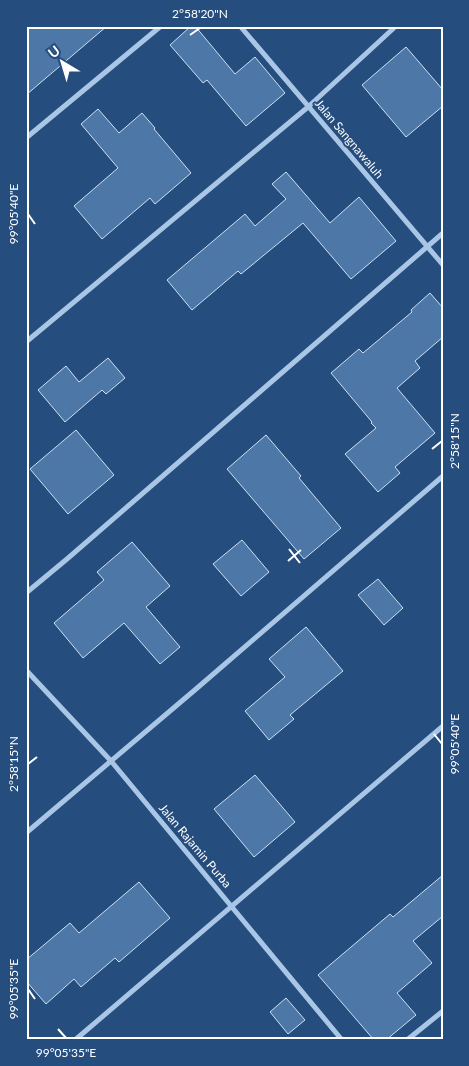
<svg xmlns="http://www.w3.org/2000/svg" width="469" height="1066" font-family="Lato,sans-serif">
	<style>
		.building { fill: #4d77a7; stroke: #cde0f5 }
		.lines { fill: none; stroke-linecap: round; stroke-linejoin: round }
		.street { stroke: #aac6e6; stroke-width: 5 }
		.ticks { fill: none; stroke: #fff; stroke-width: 2 }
		.labels { text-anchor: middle; stroke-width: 4; stroke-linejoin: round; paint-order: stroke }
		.street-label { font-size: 12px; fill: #fff; stroke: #254d7e }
		.neatline { fill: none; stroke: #fff; stroke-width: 2 }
		.ticks-label { font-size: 12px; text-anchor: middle; fill: #fff }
	</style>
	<rect width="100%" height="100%" fill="#254d7e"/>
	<!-- building -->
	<g class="building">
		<path d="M 26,26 L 107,26 L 26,95 Z"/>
		<path d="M 191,26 L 195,26 L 235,74 L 255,57 L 285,93 L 246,126 L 207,80 L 203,83 L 170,45 Z"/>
		<path d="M 406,47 L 443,90 L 443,106 L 406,137 L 362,85 Z"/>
		<path d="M 98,109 L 119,133 L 142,113 L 155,128 L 154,129 L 191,173 L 155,204 L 150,198 L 102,239 L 74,206 L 118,168 L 81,124 Z"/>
		<path d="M 286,172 L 330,223 L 359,197 L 396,241 L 351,279 L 303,223 L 241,274 L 238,271 L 192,310 L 167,280 L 245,214 L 255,226 L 286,199 L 272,184 Z"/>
		<path d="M 430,293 L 443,308 L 443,337 L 415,361 L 420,368 L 397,388 L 435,433 L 395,467 L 400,473 L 378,492 L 345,454 L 376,428 L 371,423 L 372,422 L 331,373 L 359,349 L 363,353 L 412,312 L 411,310 Z"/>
		<path d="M 108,358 L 125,378 L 106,394 L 102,390 L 65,422 L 38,390 L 66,366 L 79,382 Z"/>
		<path d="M 76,430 L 114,475 L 68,514 L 30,469 Z"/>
		<path d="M 266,435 L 301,476 L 299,478 L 341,528 L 304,559 L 227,469 Z"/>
		<path d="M 242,540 L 269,572 L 241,596 L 213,564 Z"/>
		<path d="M 132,542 L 170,586 L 146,607 L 180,647 L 160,664 L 124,623 L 83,658 L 54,623 L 104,580 L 97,572 Z"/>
		<path d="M 378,579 L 403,608 L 384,625 L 358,595 Z"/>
		<path d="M 306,627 L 343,671 L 290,715 L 294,719 L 269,740 L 245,711 L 285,677 L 269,659 Z"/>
		<path d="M 255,775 L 295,822 L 254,857 L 214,809 Z"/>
		<path d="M 443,875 L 443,916 L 413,941 L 432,963 L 397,993 L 416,1015 L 386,1040 L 374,1040 L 318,975 L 390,914 L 393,917 Z"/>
		<path d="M 139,882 L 170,918 L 119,962 L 115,958 L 81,987 L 74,979 L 46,1004 L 26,981 L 26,960 L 70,923 L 79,933 Z"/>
		<path d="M 286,998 L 305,1020 L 288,1034 L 270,1012 Z"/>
	</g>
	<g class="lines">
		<!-- street -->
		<g class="street">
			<path d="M 240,26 L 443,265"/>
			<path d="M 26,138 L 161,26"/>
			<path d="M 26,342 L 308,107 L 396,26"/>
			<path d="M 26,593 L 67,559 L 443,233"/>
			<path d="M 26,670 L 111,761 L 342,1040"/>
			<path d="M 26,833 L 196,689 L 443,476"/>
			<path d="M 75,1040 L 443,726"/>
			<path d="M 407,1040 L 443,1011"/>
		</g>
	</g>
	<!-- ticks -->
	<path class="ticks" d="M 190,35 L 200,28M 28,214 L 35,224M 432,449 L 442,441M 289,549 L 300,563M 288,561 L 301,550M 434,734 L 442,744M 28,764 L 37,757M 28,989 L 35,999M 58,1029 L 66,1038"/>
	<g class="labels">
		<!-- street labels -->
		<g class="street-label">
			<text transform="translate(349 139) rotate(50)" y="4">Jalan Sangnawaluh</text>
			<text transform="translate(195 846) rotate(50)" y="4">Jalan Rajamin Purba</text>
		</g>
	</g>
	<!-- border -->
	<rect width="469" height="1066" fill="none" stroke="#254d7e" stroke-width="55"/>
	<!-- north arrow -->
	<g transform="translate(62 62) rotate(322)" stroke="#254d7e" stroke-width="4" paint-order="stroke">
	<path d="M0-4L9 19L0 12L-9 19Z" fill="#ffffff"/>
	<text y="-8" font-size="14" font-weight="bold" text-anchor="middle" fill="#ffffff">U</text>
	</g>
	<rect x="28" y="28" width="414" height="1010" class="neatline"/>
	<g class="ticks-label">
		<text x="200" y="18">2°58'20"N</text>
		<text transform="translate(14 214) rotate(-90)" y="4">99°05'40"E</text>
		<text transform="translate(455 441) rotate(-90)" y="4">2°58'15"N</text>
		<text transform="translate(455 744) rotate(-90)" y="4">99°05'40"E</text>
		<text transform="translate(14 764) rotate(-90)" y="4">2°58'15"N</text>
		<text transform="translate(14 989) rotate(-90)" y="4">99°05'35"E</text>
		<text x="66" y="1057">99°05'35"E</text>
	</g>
</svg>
